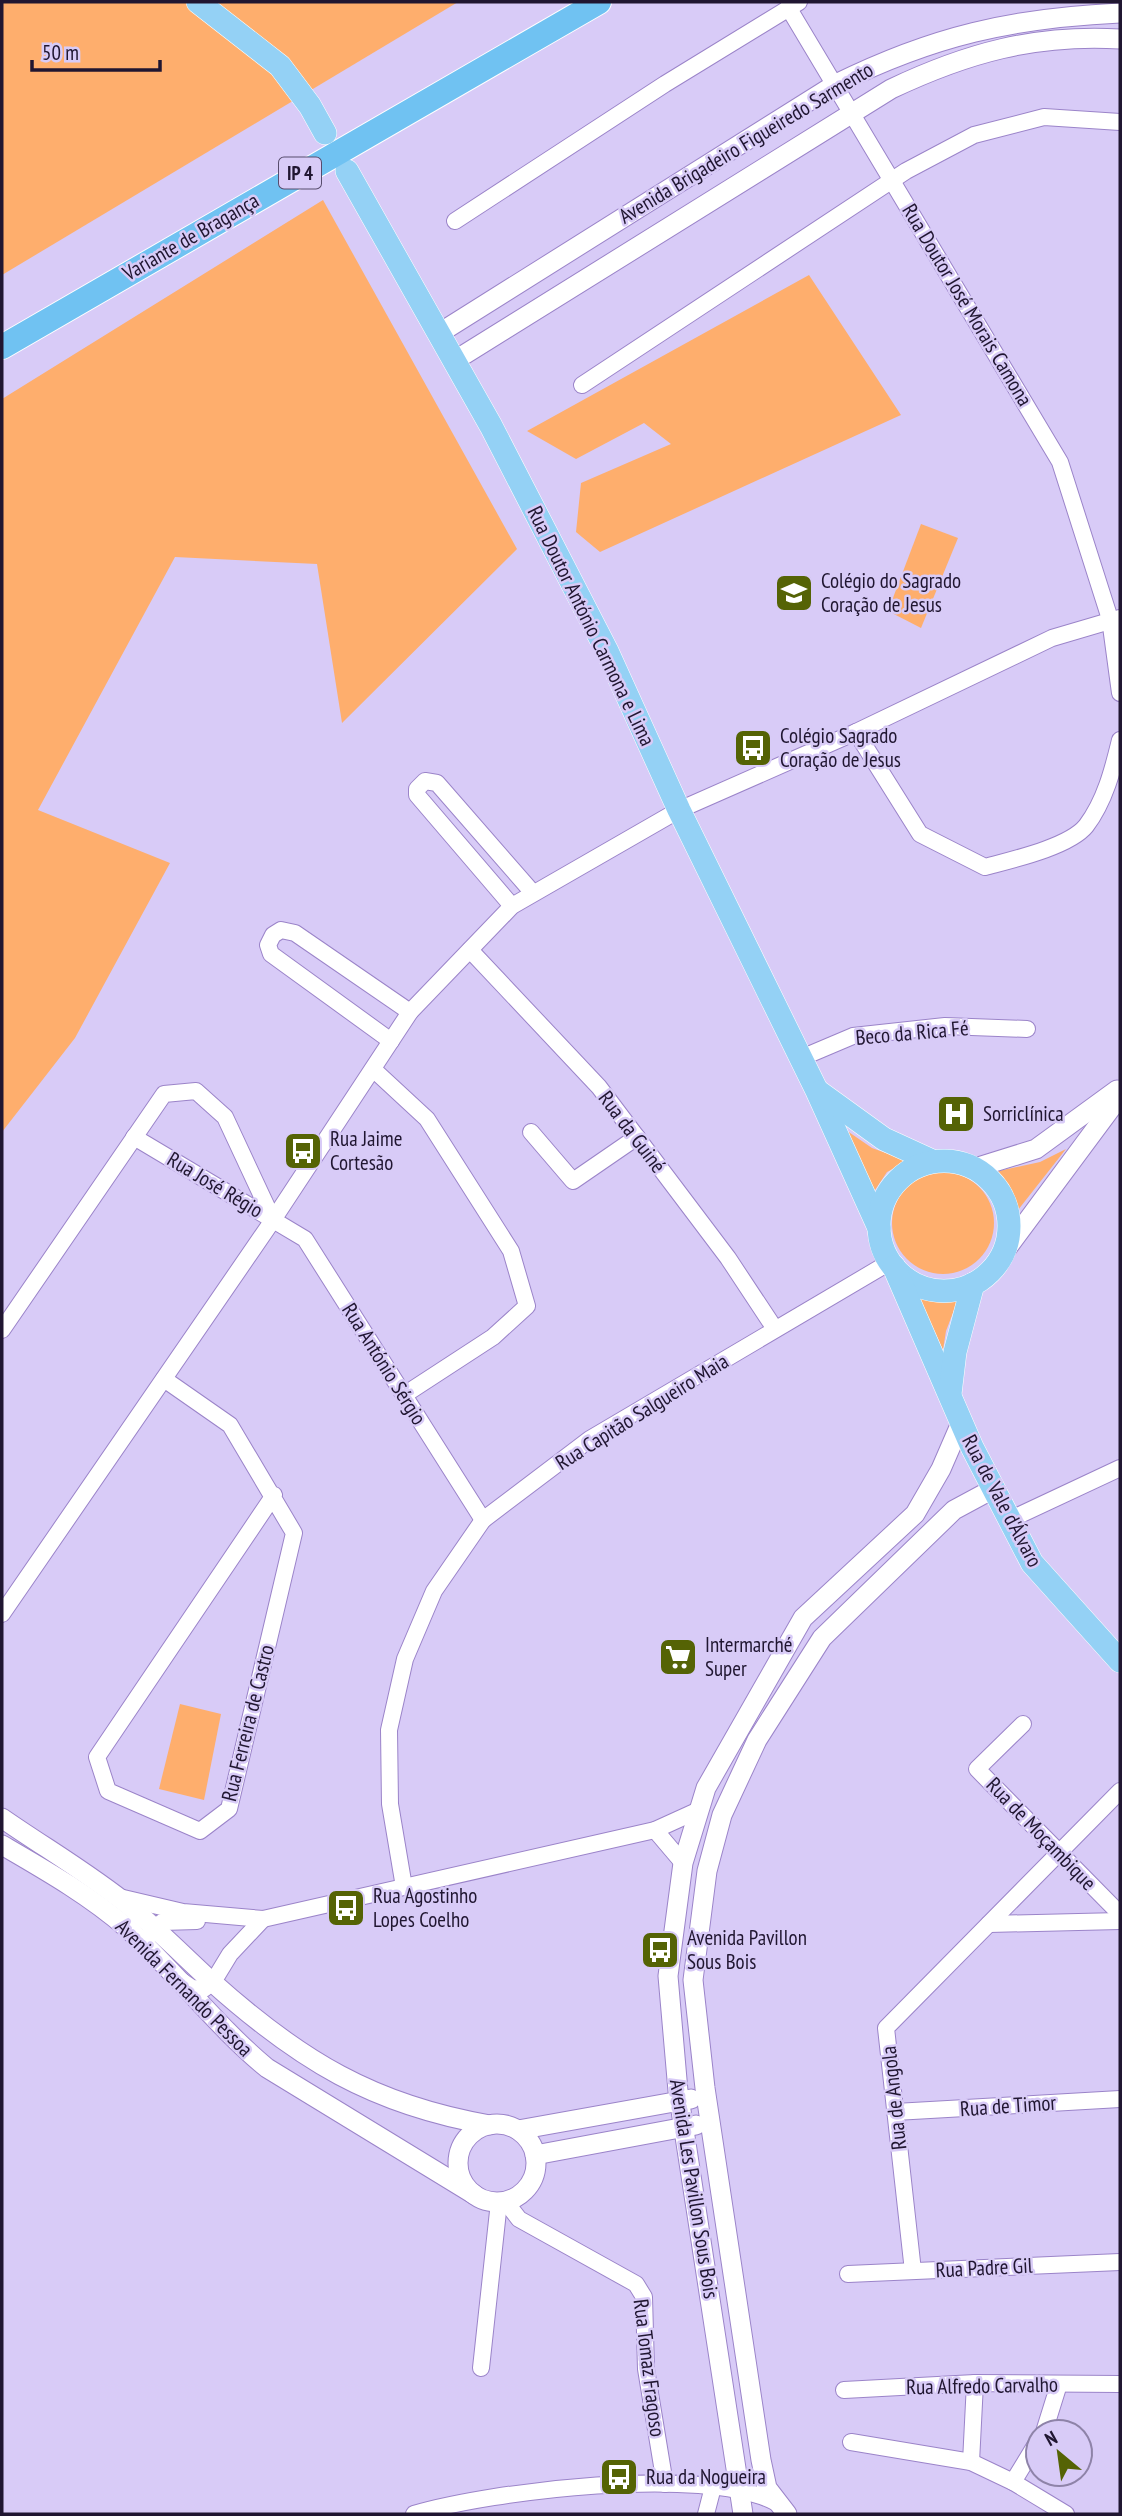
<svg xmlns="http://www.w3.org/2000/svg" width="1122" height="2516" font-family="'PT Sans Narrow',sans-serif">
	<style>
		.green { fill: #feae6d }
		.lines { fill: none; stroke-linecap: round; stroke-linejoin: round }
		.minor-casing { stroke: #9b84c9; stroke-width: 18 }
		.tertiary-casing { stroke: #9b84c9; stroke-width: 21 }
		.primary-casing { stroke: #fff; stroke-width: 24 }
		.trunk-casing { stroke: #fff; stroke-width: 26 }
		.minor { stroke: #fff; stroke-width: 16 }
		.tertiary { stroke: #fff; stroke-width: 19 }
		.primary { stroke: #94d1f5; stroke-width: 23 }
		.trunk { stroke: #70c2f2; stroke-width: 24 }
		.labels { text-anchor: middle; stroke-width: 5; stroke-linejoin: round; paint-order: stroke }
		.shield { fill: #d8cbf7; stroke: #574c6c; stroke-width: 2 }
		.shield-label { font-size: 19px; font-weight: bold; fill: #201631 }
		.street-label { font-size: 21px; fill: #201631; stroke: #d8cbf7 }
		.poi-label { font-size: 21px; fill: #201631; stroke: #d8cbf7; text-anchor: start }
	</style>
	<rect width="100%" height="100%" fill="#d8cbf7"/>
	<!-- green -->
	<g class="green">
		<path d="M 2,2 L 458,2 L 2,275 Z"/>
		<path d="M 323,200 L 517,549 L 342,723 L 317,564 L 175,557 L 38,810 L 170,863 L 75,1038 L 2,1132 L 2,399 Z"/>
		<path d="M 809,275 L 901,415 L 600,552 L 576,532 L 581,483 L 671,444 L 644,423 L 576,459 L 527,431 Z"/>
		<path d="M 921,524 L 958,538 L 921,628 L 888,611 Z"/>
		<path d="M 840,1126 L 872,1148 L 908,1161 L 887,1172 L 873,1193 Z"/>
		<path d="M 1066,1149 L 1018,1210 L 1011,1190 L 998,1171 L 1040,1162 Z"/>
		<circle cx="943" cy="1223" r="51"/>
		<path d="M 917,1293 L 939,1299 L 959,1297 L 946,1331 L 943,1350 Z"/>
		<path d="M 180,1704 L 221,1714 L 204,1800 L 159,1789 Z"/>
	</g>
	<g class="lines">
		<defs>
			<g id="minor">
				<path d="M 788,7 L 1060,462 L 1110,619 L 1120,693"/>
				<path d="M 455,221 L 665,84 L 799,2"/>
				<path d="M 582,385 L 906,171 L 974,135 L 1044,117 L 1120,122"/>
				<path d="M 856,732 L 920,834 L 985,867 C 1011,860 1069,847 1086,826 C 1105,801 1113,769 1120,740"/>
				<path d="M 512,906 L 417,795 L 417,789 L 425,781 L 437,783 L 533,893"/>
				<path d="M 470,950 L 599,1087 L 728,1258 L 775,1329"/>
				<path d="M 391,1041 L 271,954 L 268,945 L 273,935 L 281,930 L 295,933 L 410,1012"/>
				<path d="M 801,1058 L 853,1036 L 945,1026 L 1027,1029"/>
				<path d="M 373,1069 L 427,1119 L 511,1251 L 527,1306 L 493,1337 L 404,1395"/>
				<path d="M 531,1132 L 573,1181 L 637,1137"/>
				<path d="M 134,1137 L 305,1239 L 483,1520"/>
				<path d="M 2,1330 L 164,1094 L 196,1091 L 225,1117 L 273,1220"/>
				<path d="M 164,1379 L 230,1425 L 294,1533 L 229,1809 L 200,1831 L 108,1791 L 97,1757 L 274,1495"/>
				<path d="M 1009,1520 L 1120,1468"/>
				<path d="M 2,1614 L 273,1220 L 410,1012 L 512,906 L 679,810 L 856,732 L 1052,638 L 1120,618"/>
				<path d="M 1023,1724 L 977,1769 L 1120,1914"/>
				<path d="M 655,1830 L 683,1863"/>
				<path d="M 404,1887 L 390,1804 L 389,1730 L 405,1659 L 434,1591 L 483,1520 L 590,1439 L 890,1262"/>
				<path d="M 119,1897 L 183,1912 L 263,1919 L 655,1830 L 699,1810"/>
				<path d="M 989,1924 L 1120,1921"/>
				<path d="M 149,1936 L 162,1922 L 197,1921"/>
				<path d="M 182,1981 L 192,1988 L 204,1989 L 213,1982 L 230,1954 L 263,1919"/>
				<path d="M 895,2112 L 1120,2099"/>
				<path d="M 505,2201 L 519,2219 L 636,2284 L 644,2297 L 646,2369 L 665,2484"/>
				<path d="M 913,2271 L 886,2028 L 1120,1791"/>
				<path d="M 848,2274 L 1120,2262"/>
				<path d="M 481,2368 L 499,2202"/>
				<path d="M 844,2390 L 975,2383 L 1120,2384"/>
				<path d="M 1044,2432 L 1059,2384"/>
				<path d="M 851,2442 L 971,2462 L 1013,2482 L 1066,2514"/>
				<path d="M 971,2462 L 975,2383"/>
				<path d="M 1013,2482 L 1038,2441"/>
				<path d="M 414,2514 C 493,2491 702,2465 775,2502"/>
				<path d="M 706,2514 L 713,2487"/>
			</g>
			<g id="tertiary">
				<path d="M 438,334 L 836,84 C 933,36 1012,18 1120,13"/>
				<path d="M 454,361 L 891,89 C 967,53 1035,34 1120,39"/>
				<path d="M 975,1168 L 1036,1149 L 1117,1090"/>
				<path d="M 1005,1251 L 1120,1096"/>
				<path d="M 2,1818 C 45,1848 92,1875 133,1909 C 160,1932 185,1957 211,1981 C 299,2060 373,2105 490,2125"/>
				<path d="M 2,1845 C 45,1870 89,1895 127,1928 C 176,1972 216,2026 267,2068 L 475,2195"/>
				<circle cx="497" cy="2163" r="39"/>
				<path d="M 518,2130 L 691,2099"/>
				<path d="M 535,2155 L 696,2125"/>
				<path d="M 743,2514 L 678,2091 L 668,1976 L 683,1863 L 706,1788 L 803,1618 L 915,1514 L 941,1469 L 961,1423"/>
				<path d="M 787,2514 L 767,2488 L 761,2460 L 705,2088 L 693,1980 L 707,1871 L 722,1815 L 757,1740 L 822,1638 L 954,1510 L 993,1489"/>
			</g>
			<g id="primary">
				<path d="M 198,2 L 280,66 L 310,106 L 325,133"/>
				<path d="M 347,171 L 491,426 L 607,651 L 679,810 L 817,1091 L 879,1228"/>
				<path d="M 819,1092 L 884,1139 L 932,1161"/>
				<circle cx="944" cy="1226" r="65"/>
				<path d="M 894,1267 L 972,1447 L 1032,1563 L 1120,1661"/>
				<path d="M 950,1394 L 955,1352 L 973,1284"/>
			</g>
			<path id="trunk" d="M 2,347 L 599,2"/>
		</defs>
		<!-- minor casing -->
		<use href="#minor" class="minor-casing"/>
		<!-- tertiary casing -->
		<use href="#tertiary" class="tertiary-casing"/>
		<!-- primary casing -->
		<use href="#primary" class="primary-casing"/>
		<!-- trunk casing -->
		<use href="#trunk" class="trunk-casing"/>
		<!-- minor -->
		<use href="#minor" class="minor"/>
		<!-- tertiary -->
		<use href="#tertiary" class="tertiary"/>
		<!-- primary -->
		<use href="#primary" class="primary"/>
		<!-- trunk -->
		<use href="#trunk" class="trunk"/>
	</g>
	<!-- icons -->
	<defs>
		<symbol id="school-square" viewBox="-11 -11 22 22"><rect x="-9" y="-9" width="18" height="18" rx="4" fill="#556305" stroke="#d8cbf7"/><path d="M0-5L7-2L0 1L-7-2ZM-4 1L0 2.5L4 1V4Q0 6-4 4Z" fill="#fff"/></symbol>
		<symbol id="bus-square" viewBox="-11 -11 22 22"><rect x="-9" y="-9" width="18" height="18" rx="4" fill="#556305" stroke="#d8cbf7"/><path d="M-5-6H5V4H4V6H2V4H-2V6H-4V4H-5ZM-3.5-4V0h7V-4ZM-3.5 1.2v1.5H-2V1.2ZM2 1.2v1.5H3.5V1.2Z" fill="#fff"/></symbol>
		<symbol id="hospital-square" viewBox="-11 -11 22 22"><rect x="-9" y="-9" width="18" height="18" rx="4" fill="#556305" stroke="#d8cbf7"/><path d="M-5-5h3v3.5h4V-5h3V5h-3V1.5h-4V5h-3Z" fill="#fff"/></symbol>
		<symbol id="supermarket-square" viewBox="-11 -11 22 22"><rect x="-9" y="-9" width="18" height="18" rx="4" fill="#556305" stroke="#d8cbf7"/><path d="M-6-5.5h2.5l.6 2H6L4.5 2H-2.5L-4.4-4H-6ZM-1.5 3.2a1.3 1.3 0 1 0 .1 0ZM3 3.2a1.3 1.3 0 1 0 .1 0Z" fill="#fff"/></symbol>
	</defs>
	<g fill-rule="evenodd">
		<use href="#school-square" x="772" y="571" width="44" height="44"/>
		<use href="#bus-square" x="731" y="726" width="44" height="44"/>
		<use href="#hospital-square" x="934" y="1092" width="44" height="44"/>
		<use href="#bus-square" x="281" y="1129" width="44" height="44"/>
		<use href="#supermarket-square" x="656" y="1635" width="44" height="44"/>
		<use href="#bus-square" x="324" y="1886" width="44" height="44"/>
		<use href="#bus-square" x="638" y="1928" width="44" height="44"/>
		<use href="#bus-square" x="597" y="2455" width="44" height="44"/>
	</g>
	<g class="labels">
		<!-- shield labels -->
		<rect class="shield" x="279" y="157.5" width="42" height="31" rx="5"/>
		<g class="shield-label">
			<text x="300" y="180">IP 4</text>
		</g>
		<!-- street labels -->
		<g class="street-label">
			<text transform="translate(746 143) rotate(-31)" y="7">Avenida Brigadeiro Figueiredo Sarmento</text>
			<text transform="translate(191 237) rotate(-30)" y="7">Variante de Bragança</text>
			<text transform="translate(967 305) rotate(59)" y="7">Rua Doutor José Morais Camona</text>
			<text transform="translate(591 626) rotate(64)" y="7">Rua Doutor António Carmona e Lima</text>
			<text transform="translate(912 1033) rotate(-5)" y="7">Beco da Rica Fé</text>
			<text transform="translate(632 1132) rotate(53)" y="7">Rua da Guiné</text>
			<text transform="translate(215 1185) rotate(31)" y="7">Rua José Régio</text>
			<text transform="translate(384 1364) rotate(58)" y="7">Rua António Sérgio</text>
			<text transform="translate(642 1412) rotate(-32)" y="7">Rua Capitão Salgueiro Maia</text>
			<text transform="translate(1002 1501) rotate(62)" y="7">Rua de Vale d'Álvaro</text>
			<text transform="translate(248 1723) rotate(-76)" y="7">Rua Ferreira de Castro</text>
			<text transform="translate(1041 1834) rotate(46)" y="7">Rua de Moçambique</text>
			<text transform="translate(184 1988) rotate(45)" y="7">Avenida Fernando Pessoa</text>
			<text transform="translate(894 2098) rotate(-96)" y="7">Rua de Angola</text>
			<text transform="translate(1008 2106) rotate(-4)" y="7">Rua de Timor</text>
			<text transform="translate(694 2189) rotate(81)" y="7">Avenida Les Pavillon Sous Bois</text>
			<text transform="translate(984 2268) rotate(-3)" y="7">Rua Padre Gil</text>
			<text transform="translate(649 2368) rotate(83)" y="7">Rua Tomaz Fragoso</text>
			<text transform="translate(982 2386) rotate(-1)" y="7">Rua Alfredo Carvalho</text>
		</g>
		<!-- poi labels -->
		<g class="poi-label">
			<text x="821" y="588">Colégio do Sagrado<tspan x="821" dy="24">Coração de Jesus</tspan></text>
			<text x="780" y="743">Colégio Sagrado<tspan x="780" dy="24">Coração de Jesus</tspan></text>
			<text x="983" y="1121">Sorriclínica</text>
			<text x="330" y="1146">Rua Jaime<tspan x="330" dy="24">Cortesão</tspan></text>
			<text x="705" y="1652">Intermarché<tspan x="705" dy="24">Super</tspan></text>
			<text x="373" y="1903">Rua Agostinho<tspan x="373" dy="24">Lopes Coelho</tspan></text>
			<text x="687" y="1945">Avenida Pavillon<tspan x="687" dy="24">Sous Bois</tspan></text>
			<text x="646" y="2484">Rua da Nogueira</text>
		</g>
	</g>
	<!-- border -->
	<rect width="1122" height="2516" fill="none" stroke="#201631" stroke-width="7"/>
	<!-- north arrow -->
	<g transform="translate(1059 2453) rotate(331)"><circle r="33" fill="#d8cbf7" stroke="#8e83a8" stroke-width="2"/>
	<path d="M0-5L12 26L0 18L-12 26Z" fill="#556305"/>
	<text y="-10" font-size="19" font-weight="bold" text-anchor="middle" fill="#201631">N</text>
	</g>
	<!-- scale -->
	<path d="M32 60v10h128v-10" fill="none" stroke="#201631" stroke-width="3.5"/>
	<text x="42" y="60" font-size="21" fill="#201631" stroke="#d8cbf7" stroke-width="5" paint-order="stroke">50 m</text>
</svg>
